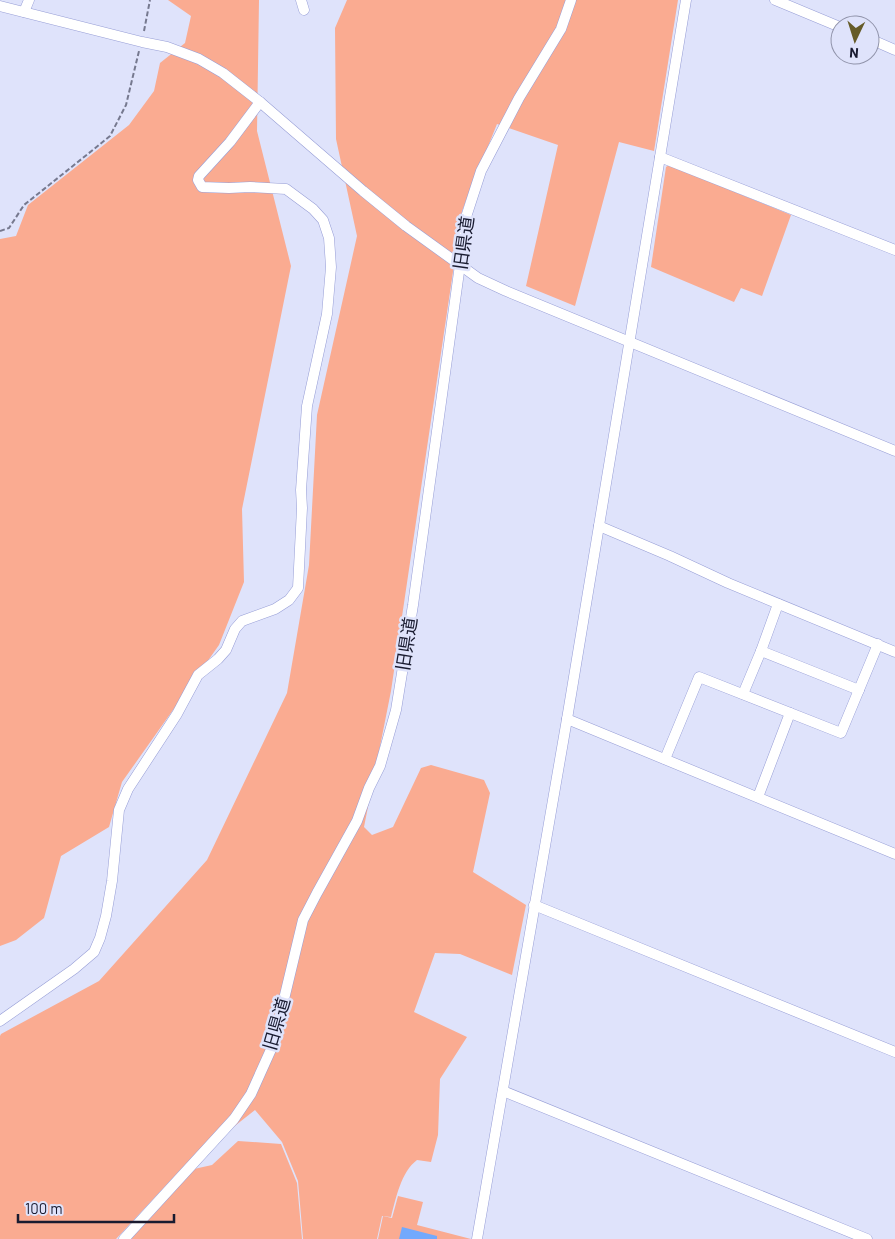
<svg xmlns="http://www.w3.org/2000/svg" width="895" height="1239" font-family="Barlow,'Noto Sans JP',sans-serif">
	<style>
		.green { fill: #faab91 }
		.building { fill: #72a9fd }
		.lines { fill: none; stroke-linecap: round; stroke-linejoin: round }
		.minor-casing { stroke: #979ed6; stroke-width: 11 }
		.path { stroke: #76798f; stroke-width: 2; stroke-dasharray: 5 2.5; stroke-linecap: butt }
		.minor { stroke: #fff; stroke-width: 10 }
		.labels { text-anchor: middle; stroke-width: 5; stroke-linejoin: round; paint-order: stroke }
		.street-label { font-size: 18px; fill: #191b30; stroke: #dfe3fb }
	</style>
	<rect width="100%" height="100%" fill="#dfe3fb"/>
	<!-- green -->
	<g class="green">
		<path d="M 168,0 L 259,0 L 257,131 L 291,266 L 242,509 L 244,582 L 219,645 L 122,782 L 109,827 L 61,856 L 44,918 L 16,940 L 0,946 L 0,239 L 16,236 L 28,205 L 129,125 L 154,91 L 160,63 L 185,43 L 191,16 Z"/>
		<path d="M 347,0 L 678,0 L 654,151 L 619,142 L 575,306 L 526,286 L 558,145 L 497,124 L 462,211 L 391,691 L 364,827 L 372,835 L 393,827 L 421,768 L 431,765 L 484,780 L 490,793 L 473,872 L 526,905 L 512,975 L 460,954 L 435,953 L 414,1012 L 467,1037 L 440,1079 L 438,1135 L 431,1162 L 417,1160 C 401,1172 396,1198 391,1217 L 382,1216 L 377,1239 L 303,1239 L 298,1181 L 282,1142 L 255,1110 L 184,1166 L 116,1239 L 0,1239 L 0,1036 L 1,1034 L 99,981 L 207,860 L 287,693 L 309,565 L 317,415 L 357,236 L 336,139 L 335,28 Z"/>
		<path d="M 669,165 L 791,215 L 762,296 L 741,288 L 734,302 L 651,267 L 666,167 Z"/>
		<path d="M 238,1141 L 281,1144 L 297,1183 L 302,1239 L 131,1239 L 194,1169 L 212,1165 Z"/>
		<path d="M 398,1196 L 423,1202 L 417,1225 L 471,1239 L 378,1239 L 383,1216 L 392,1218 Z"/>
	</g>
	<!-- building -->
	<path class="building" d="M 402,1227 L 437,1236 L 437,1239 L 399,1239 Z"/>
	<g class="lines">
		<defs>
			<g id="minor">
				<path d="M 301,0 L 304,10"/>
				<path d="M 775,0 L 840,27"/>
				<path d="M 0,6 L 142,42 L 167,47 L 199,59 L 223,73 L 260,102 L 363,191 L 406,226 L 478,278 L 506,291 L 895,451"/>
				<path d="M 24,12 L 29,0"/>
				<path d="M 870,39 L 895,50"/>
				<path d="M 660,157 L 895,250"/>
				<path d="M 599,526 L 670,556 L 728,583 L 895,652"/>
				<path d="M 761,651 L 859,690"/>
				<path d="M 743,694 L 761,651 L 778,604"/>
				<path d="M 567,719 L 895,854"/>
				<path d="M 665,759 L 699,677 L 841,733 L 878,644"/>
				<path d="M 758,797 L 790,713"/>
				<path d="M 534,905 L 895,1052"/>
				<path d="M 0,1021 L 74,969 L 94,952 L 100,938 L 106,916 L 112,881 L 119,810 L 128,789 L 177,714 L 198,675 L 218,659 L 226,650 L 235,629 L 242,621 L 275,609 L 289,600 L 298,588 L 302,508 L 301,490 L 307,406 L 327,314 L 331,267 L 329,238 L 323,220 L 313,209 L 286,189 L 250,187 L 229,188 L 202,187 L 198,180 L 199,176 L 230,142 L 260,102"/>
				<path d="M 503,1091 L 867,1239"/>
				<path d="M 124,1239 L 234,1119 L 251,1094 L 273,1045 L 303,920 L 317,893 L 357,821 L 369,788 L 380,766 L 396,710 L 413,605 L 467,214 L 481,171 L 519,98 L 561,29 L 571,0"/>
				<path d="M 477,1239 L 567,719 L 686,0"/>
			</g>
		</defs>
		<!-- minor casing -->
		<use href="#minor" class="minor-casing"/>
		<!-- path -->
		<g class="path">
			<path d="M 144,31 L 150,0"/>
			<path d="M 0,231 L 9,228 L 24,205 L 94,149 L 110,136 L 126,105 L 139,51"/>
		</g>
		<!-- minor -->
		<use href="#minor" class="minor"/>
	</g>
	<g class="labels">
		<!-- street labels -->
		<g class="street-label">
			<text transform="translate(464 243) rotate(-82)" y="6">旧県道</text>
			<text transform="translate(407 644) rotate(-81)" y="6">旧県道</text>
			<text transform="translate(277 1024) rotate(-74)" y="6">旧県道</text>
		</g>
	</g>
	<!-- north arrow -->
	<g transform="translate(855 40) rotate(184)"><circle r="24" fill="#dfe3fb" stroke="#9093aa"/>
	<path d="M0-4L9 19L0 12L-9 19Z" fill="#665c29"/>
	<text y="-8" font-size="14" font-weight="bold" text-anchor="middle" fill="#191b30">N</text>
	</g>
	<!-- scale -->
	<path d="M18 1214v8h156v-8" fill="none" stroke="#191b30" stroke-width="2.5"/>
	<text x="25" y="1214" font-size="15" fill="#191b30" stroke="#dfe3fb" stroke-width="4" paint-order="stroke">100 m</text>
</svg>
